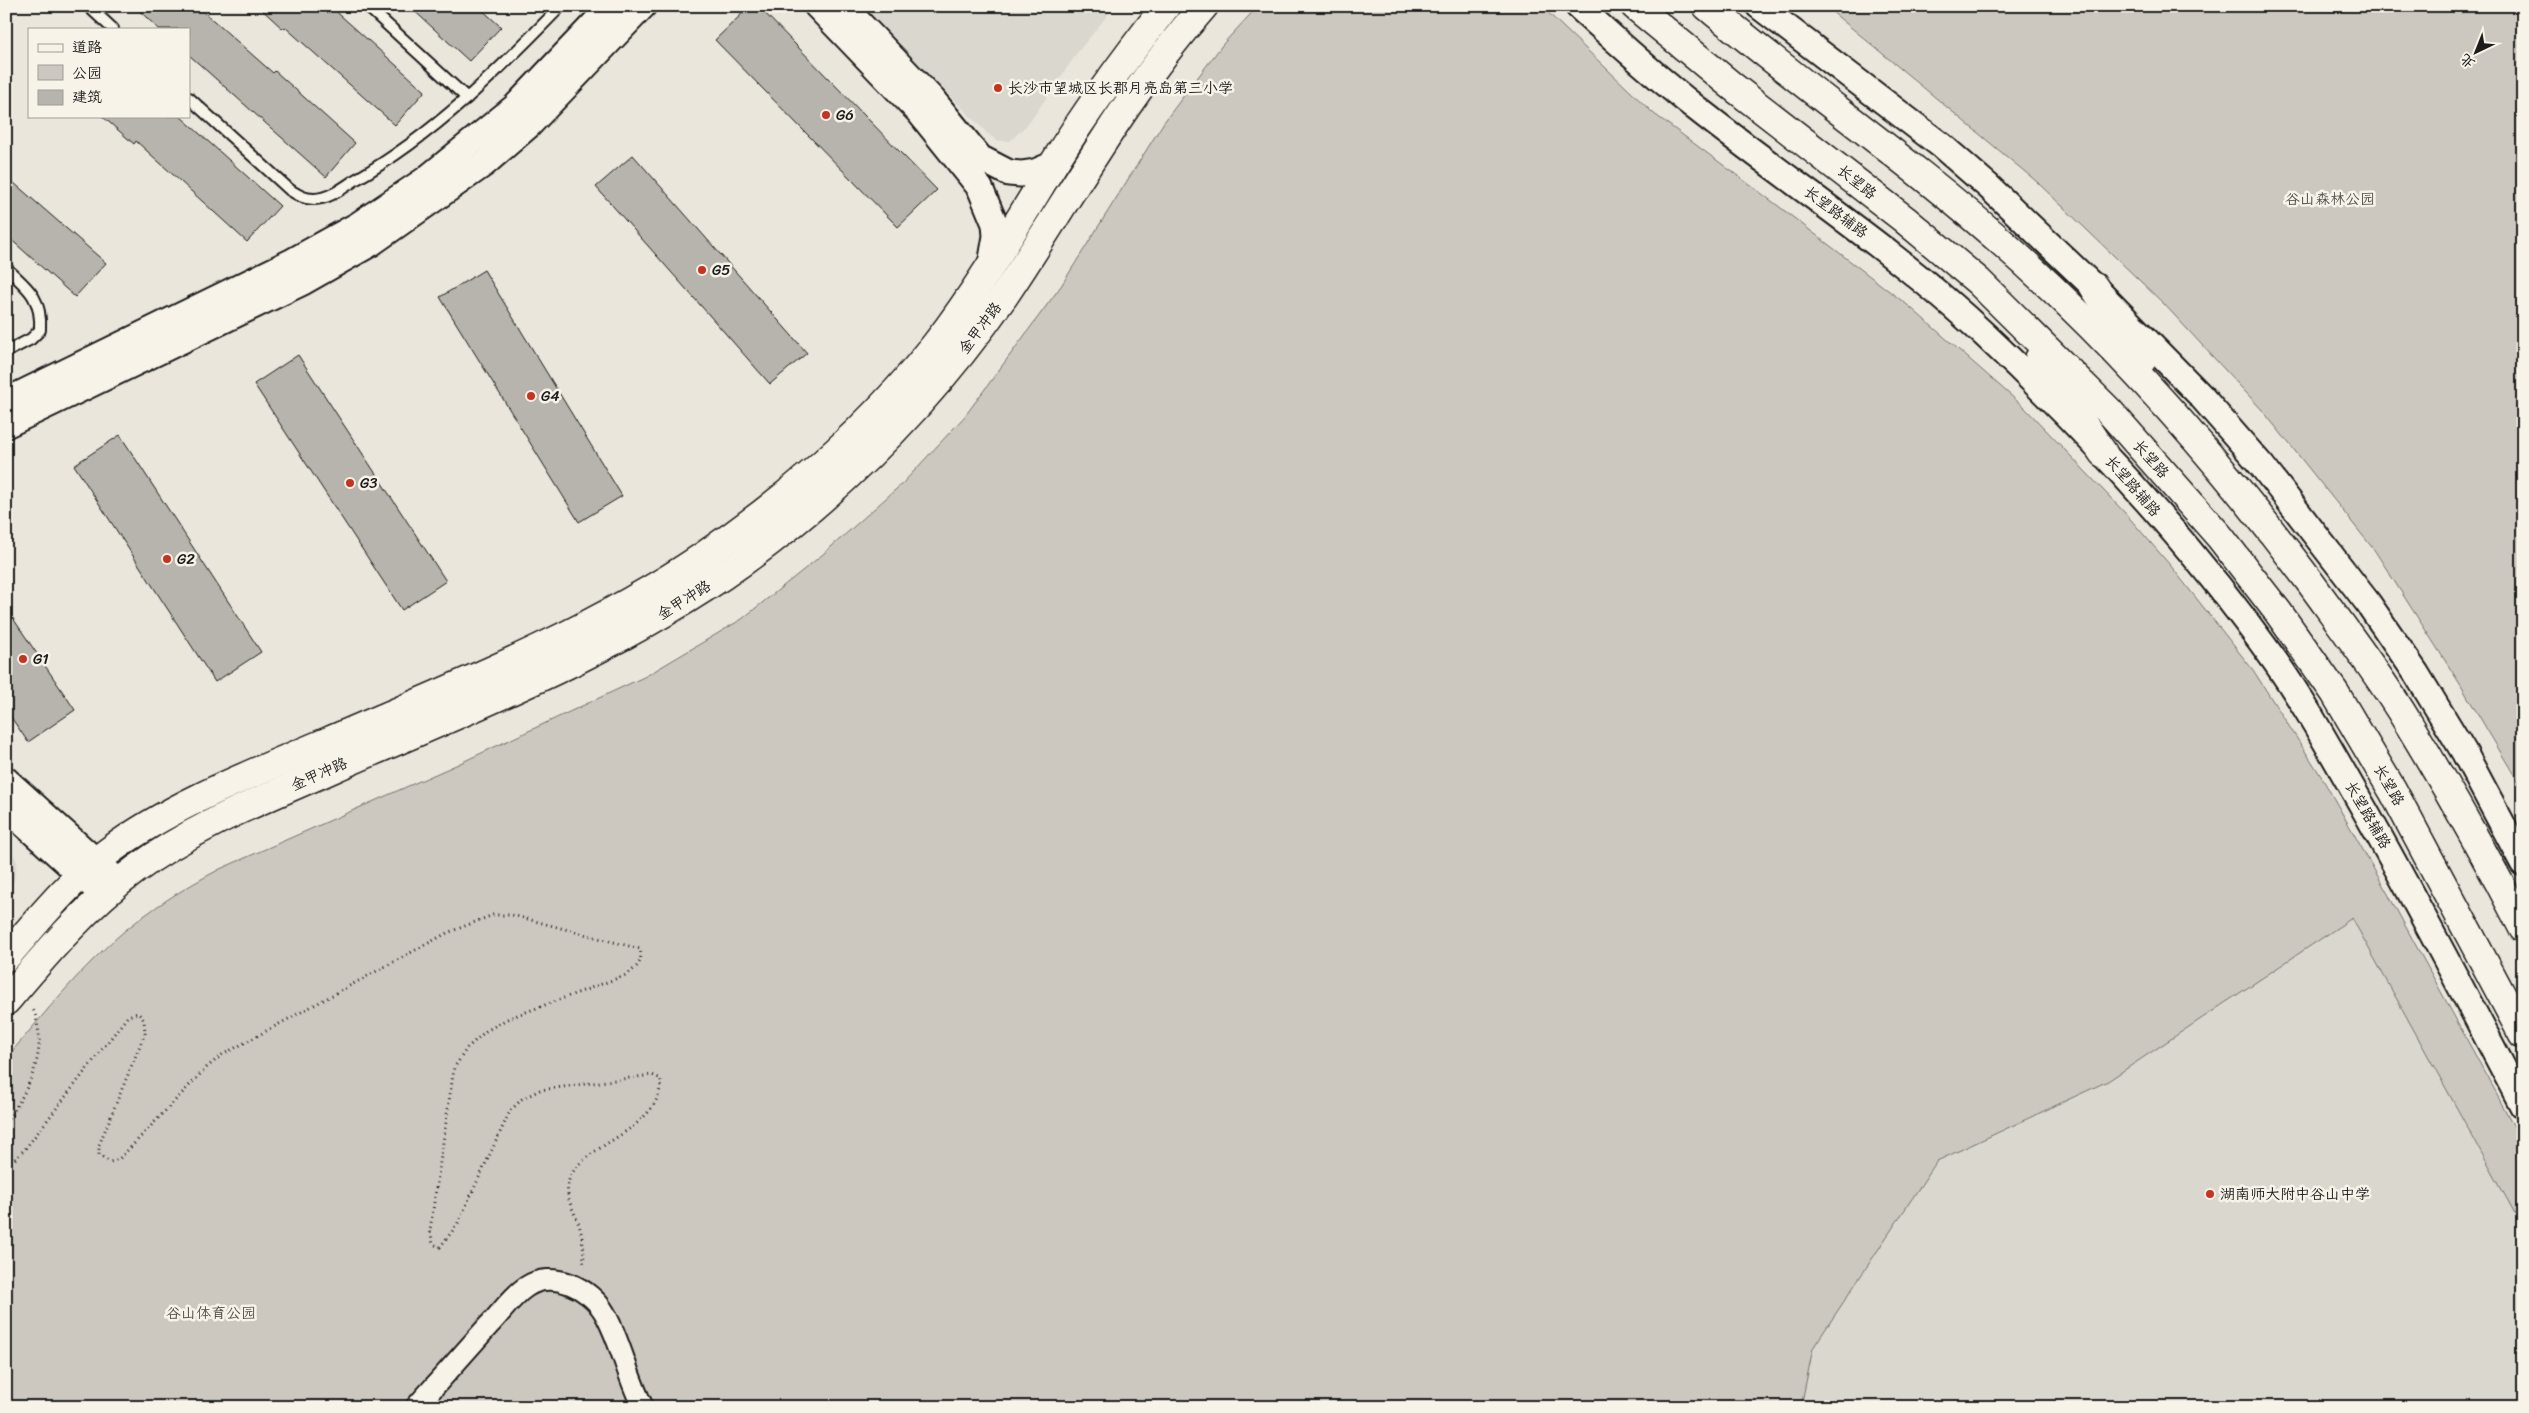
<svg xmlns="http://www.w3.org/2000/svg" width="2529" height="1413" font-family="Sriracha,'LXGW WenKai TC',sans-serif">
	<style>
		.built { fill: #dad7ce }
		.green { fill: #ccc8c0; stroke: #74726e }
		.building { fill: #b6b4ac; stroke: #1c1c1c }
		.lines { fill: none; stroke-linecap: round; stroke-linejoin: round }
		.service-casing { stroke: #1c1c1c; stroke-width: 14 }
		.minor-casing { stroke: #1c1c1c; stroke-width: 24 }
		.tertiary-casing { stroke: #1c1c1c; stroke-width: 29 }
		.secondary-casing { stroke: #1c1c1c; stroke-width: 31 }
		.primary-casing { stroke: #1c1c1c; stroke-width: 31 }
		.path { stroke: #1c1c1c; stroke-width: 3; stroke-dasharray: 1 4; stroke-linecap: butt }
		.service { stroke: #f7f3e8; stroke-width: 10 }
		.minor { stroke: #f7f3e8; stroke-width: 20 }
		.tertiary { stroke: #f7f3e8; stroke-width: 25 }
		.secondary { stroke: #f7f3e8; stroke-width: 28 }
		.primary { stroke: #f7f3e8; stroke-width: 28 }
		.poi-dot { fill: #c8321e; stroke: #f7f3e8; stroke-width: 2 }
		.labels { text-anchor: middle; stroke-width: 5; stroke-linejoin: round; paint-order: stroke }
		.poi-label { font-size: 15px; fill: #1c1c1c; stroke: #f7f3e8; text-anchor: start }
		.street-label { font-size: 15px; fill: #1c1c1c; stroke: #f7f3e8 }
		.park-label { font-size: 15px; fill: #51504d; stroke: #f7f3e8 }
	</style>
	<rect width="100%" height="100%" fill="#eae6dc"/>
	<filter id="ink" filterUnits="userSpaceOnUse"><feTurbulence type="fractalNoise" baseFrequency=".02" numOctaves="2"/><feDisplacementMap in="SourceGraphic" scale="10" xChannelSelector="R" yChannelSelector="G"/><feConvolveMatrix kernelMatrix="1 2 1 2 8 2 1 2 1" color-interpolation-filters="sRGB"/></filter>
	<g filter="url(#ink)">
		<!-- built -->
		<g class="built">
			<path d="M 860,6 L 1115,6 L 1077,53 L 1029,123 L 1010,141 L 997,141 L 986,132 Z"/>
			<path d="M 6,838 L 17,862 L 14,881 L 6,891 Z"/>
			<path d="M 2352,918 L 2523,1228 L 2523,1407 L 1801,1407 L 1813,1348 L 1937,1161 L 2108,1081 Z"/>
		</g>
		<!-- green -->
		<g class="green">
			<path d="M 1258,6 L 1541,6 L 1653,113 L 1777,205 L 1910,307 L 2024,407 L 2125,513 L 2170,565 L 2253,670 L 2321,776 L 2388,894 L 2523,1143 L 2523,1228 L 2352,918 L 2108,1081 L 1937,1161 L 1813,1348 L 1801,1407 L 6,1407 L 6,1058 C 36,1024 65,987 98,955 C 133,920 176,892 220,869 L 456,765 L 646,676 L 742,619 L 822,555 L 903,483 L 965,416 L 1061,286 L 1164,122 L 1223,44 Z"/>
			<path d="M 1825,6 L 2523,6 L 2523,790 L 2460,684 L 2375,551 L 2263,411 L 2164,304 L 2036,181 Z"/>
		</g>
		<!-- building -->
		<g class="building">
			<path d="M 134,6 L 197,6 L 273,73 L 275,71 L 355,143 L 326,177 L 189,55 L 189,29 L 159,29 Z"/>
			<path d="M 258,6 L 330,6 L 425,91 L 395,125 L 285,27 L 283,29 Z"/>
			<path d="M 409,6 L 478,6 L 501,27 L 469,61 Z"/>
			<path d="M 750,6 L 758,6 L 937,190 L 898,227 L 715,40 Z"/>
			<path d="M 102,116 L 180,116 L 280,206 L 247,242 L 136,141 L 134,144 Z"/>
			<path d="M 633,155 L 807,353 L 770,384 L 596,187 Z"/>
			<path d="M 6,176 L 106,263 L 75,297 L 6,235 Z"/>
			<path d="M 484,270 L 622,496 L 579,522 L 440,297 Z"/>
			<path d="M 298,355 L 446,581 L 402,610 L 254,384 Z"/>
			<path d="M 120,435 L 261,652 L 215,682 L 74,465 Z"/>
			<path d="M 6,608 L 75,710 L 28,742 L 6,710 Z"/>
		</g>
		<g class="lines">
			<defs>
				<g id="service">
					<path d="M 88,6 L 113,29"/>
					<path d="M 367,6 L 467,98"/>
					<path d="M 189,98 L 290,190 C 298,195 304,199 314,199 C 329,199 343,188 355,180 C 434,135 498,71 561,6"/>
					<path d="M 6,268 C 28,288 42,298 40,330 L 31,339 L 6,352"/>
				</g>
				<path id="minor" d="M 416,1407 C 440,1380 465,1352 489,1325 C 501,1313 512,1296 526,1287 C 552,1269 590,1288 604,1312 C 621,1341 627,1377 643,1407"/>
				<g id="tertiary">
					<path d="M 817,6 L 919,112 L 980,188 L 995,224 L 996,236 L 991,265"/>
					<path d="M 843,6 L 933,100 L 980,158 L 1009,173 L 1021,174 L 1035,172 L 1054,164"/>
					<path d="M 1578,6 C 1616,41 1655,76 1696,108 C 1792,184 1896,251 1986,336 C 2091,435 2191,543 2275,661 C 2306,705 2332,753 2359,800 C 2416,900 2469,1003 2523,1106"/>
					<path d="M 1759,6 L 1942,146 L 1988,186 L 2094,287 L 2200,395 L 2262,466 L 2368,603 L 2416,673 L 2464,752 L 2523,863"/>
					<path d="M 6,401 L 293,261 L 358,225 L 425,180 L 515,107 L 611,6"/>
					<path d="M 6,425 L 303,282 L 370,244 L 484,164 L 529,125 L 643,6"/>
					<path d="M 6,780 L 119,882"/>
					<path d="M 6,808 L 103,895"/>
				</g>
				<g id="secondary">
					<path d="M 6,957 C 38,920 69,881 108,852 C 174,803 254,773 329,741 C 455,687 588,634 702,557 C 789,498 871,427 936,344 C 980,287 1016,225 1054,163 C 1088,108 1126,57 1166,6"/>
					<path d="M 6,1001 C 46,954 85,907 135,870 C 195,825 267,798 334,768 C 473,707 617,652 741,563 C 845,488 931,401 1004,296 C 1070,198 1125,95 1204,6"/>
				</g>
				<g id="primary">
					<path d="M 1635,6 L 1732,86 L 1904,219 L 1978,281 L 2109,411 L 2220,537 L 2278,612 L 2335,693 L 2393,791 L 2523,1035"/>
					<path d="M 1707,6 C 1805,88 1909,160 2005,245 C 2119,346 2219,460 2310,582 C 2344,629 2380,676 2410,726 C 2450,792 2488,860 2523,928"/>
					<path d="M 2094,287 L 2142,360"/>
					<path d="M 2039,359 L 2103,453"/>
				</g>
			</defs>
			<!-- service casing -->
			<use href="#service" class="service-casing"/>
			<!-- minor casing -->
			<use href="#minor" class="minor-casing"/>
			<!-- tertiary casing -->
			<use href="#tertiary" class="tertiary-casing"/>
			<!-- secondary casing -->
			<use href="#secondary" class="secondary-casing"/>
			<!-- primary casing -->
			<use href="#primary" class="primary-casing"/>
			<!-- path -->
			<g class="path">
				<path d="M 6,1123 C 25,1094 46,1059 37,1023 C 36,1017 35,1012 32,1008"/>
				<path d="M 6,1163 L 13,1161 L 25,1149 L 128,1016 L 138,1013 L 144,1020 L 145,1033 L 99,1145 L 99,1155 L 110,1162 L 119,1159 L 129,1149 L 206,1068 L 222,1055 L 447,933 L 493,915 L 512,915 L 640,949 C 643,963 637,967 626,975 L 507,1019 L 486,1031 L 467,1048 L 454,1068 L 430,1230 L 433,1244 L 440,1247 L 457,1225 L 510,1111 L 522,1099 L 540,1090 L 652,1075 L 661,1079 C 661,1134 575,1144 568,1184 C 565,1199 576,1214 580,1228 C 583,1241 585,1253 583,1266"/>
			</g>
			<!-- service -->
			<use href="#service" class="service"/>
			<!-- minor -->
			<use href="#minor" class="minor"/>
			<!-- tertiary -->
			<use href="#tertiary" class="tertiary"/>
			<!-- secondary -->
			<use href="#secondary" class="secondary"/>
			<!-- primary -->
			<use href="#primary" class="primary"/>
		</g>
	</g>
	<!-- markers -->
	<g class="poi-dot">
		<circle cx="998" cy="88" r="5"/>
		<circle cx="826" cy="115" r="5"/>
		<circle cx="702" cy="270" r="5"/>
		<circle cx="531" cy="396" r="5"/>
		<circle cx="350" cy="483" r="5"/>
		<circle cx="167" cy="559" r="5"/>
		<circle cx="23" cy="659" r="5"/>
		<circle cx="2210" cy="1194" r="5"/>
	</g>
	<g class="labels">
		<!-- poi labels -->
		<g class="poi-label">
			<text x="1008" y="93">长沙市望城区长郡月亮岛第三小学</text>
			<text x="836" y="120">G6</text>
			<text x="712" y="275">G5</text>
			<text x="541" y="401">G4</text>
			<text x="360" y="488">G3</text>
			<text x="177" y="564">G2</text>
			<text x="33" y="664">G1</text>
			<text x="2220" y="1199">湖南师大附中谷山中学</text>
		</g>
		<!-- street labels -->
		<g class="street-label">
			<text transform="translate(1857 182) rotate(38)" y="5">长望路</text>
			<text transform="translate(1836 212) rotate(37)" y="5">长望路辅路</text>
			<text transform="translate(980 328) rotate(-53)" y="5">金甲冲路</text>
			<text transform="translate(2151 459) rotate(48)" y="5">长望路</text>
			<text transform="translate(2133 486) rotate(49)" y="5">长望路辅路</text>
			<text transform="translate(684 600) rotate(-32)" y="5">金甲冲路</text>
			<text transform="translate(319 774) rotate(-24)" y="5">金甲冲路</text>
			<text transform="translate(2389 785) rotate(60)" y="5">长望路</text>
			<text transform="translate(2368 815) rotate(60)" y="5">长望路辅路</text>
		</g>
		<!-- park labels -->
		<g class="park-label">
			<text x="2330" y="204">谷山森林公园</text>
			<text x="211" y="1318">谷山体育公园</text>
		</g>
	</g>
	<!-- margin -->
	<rect width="2529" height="1413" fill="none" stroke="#f7f3e8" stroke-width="25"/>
	<rect x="12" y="12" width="2504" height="1388" fill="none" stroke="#1c1c1c" stroke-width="2" filter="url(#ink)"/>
	<!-- legend -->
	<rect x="28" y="28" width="162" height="90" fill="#f7f3e8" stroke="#9f9d96"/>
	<rect x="38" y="44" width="25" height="8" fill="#f7f3e8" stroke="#9f9d96"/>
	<text x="72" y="52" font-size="15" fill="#1c1c1c">道路</text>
	<rect x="38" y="65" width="25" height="15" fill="#ccc8c0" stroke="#9f9d96"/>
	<text x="72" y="78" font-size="15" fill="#1c1c1c">公园</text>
	<rect x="38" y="90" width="25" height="15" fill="#b6b4ac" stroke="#9f9d96"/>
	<text x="72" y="102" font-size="15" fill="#1c1c1c">建筑</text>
	<!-- north arrow -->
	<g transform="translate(2476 52) rotate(223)" stroke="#f7f3e8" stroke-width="4" paint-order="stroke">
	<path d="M0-4L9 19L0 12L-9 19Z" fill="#1c1c1c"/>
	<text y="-8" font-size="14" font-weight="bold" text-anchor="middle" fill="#1c1c1c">北</text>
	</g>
</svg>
